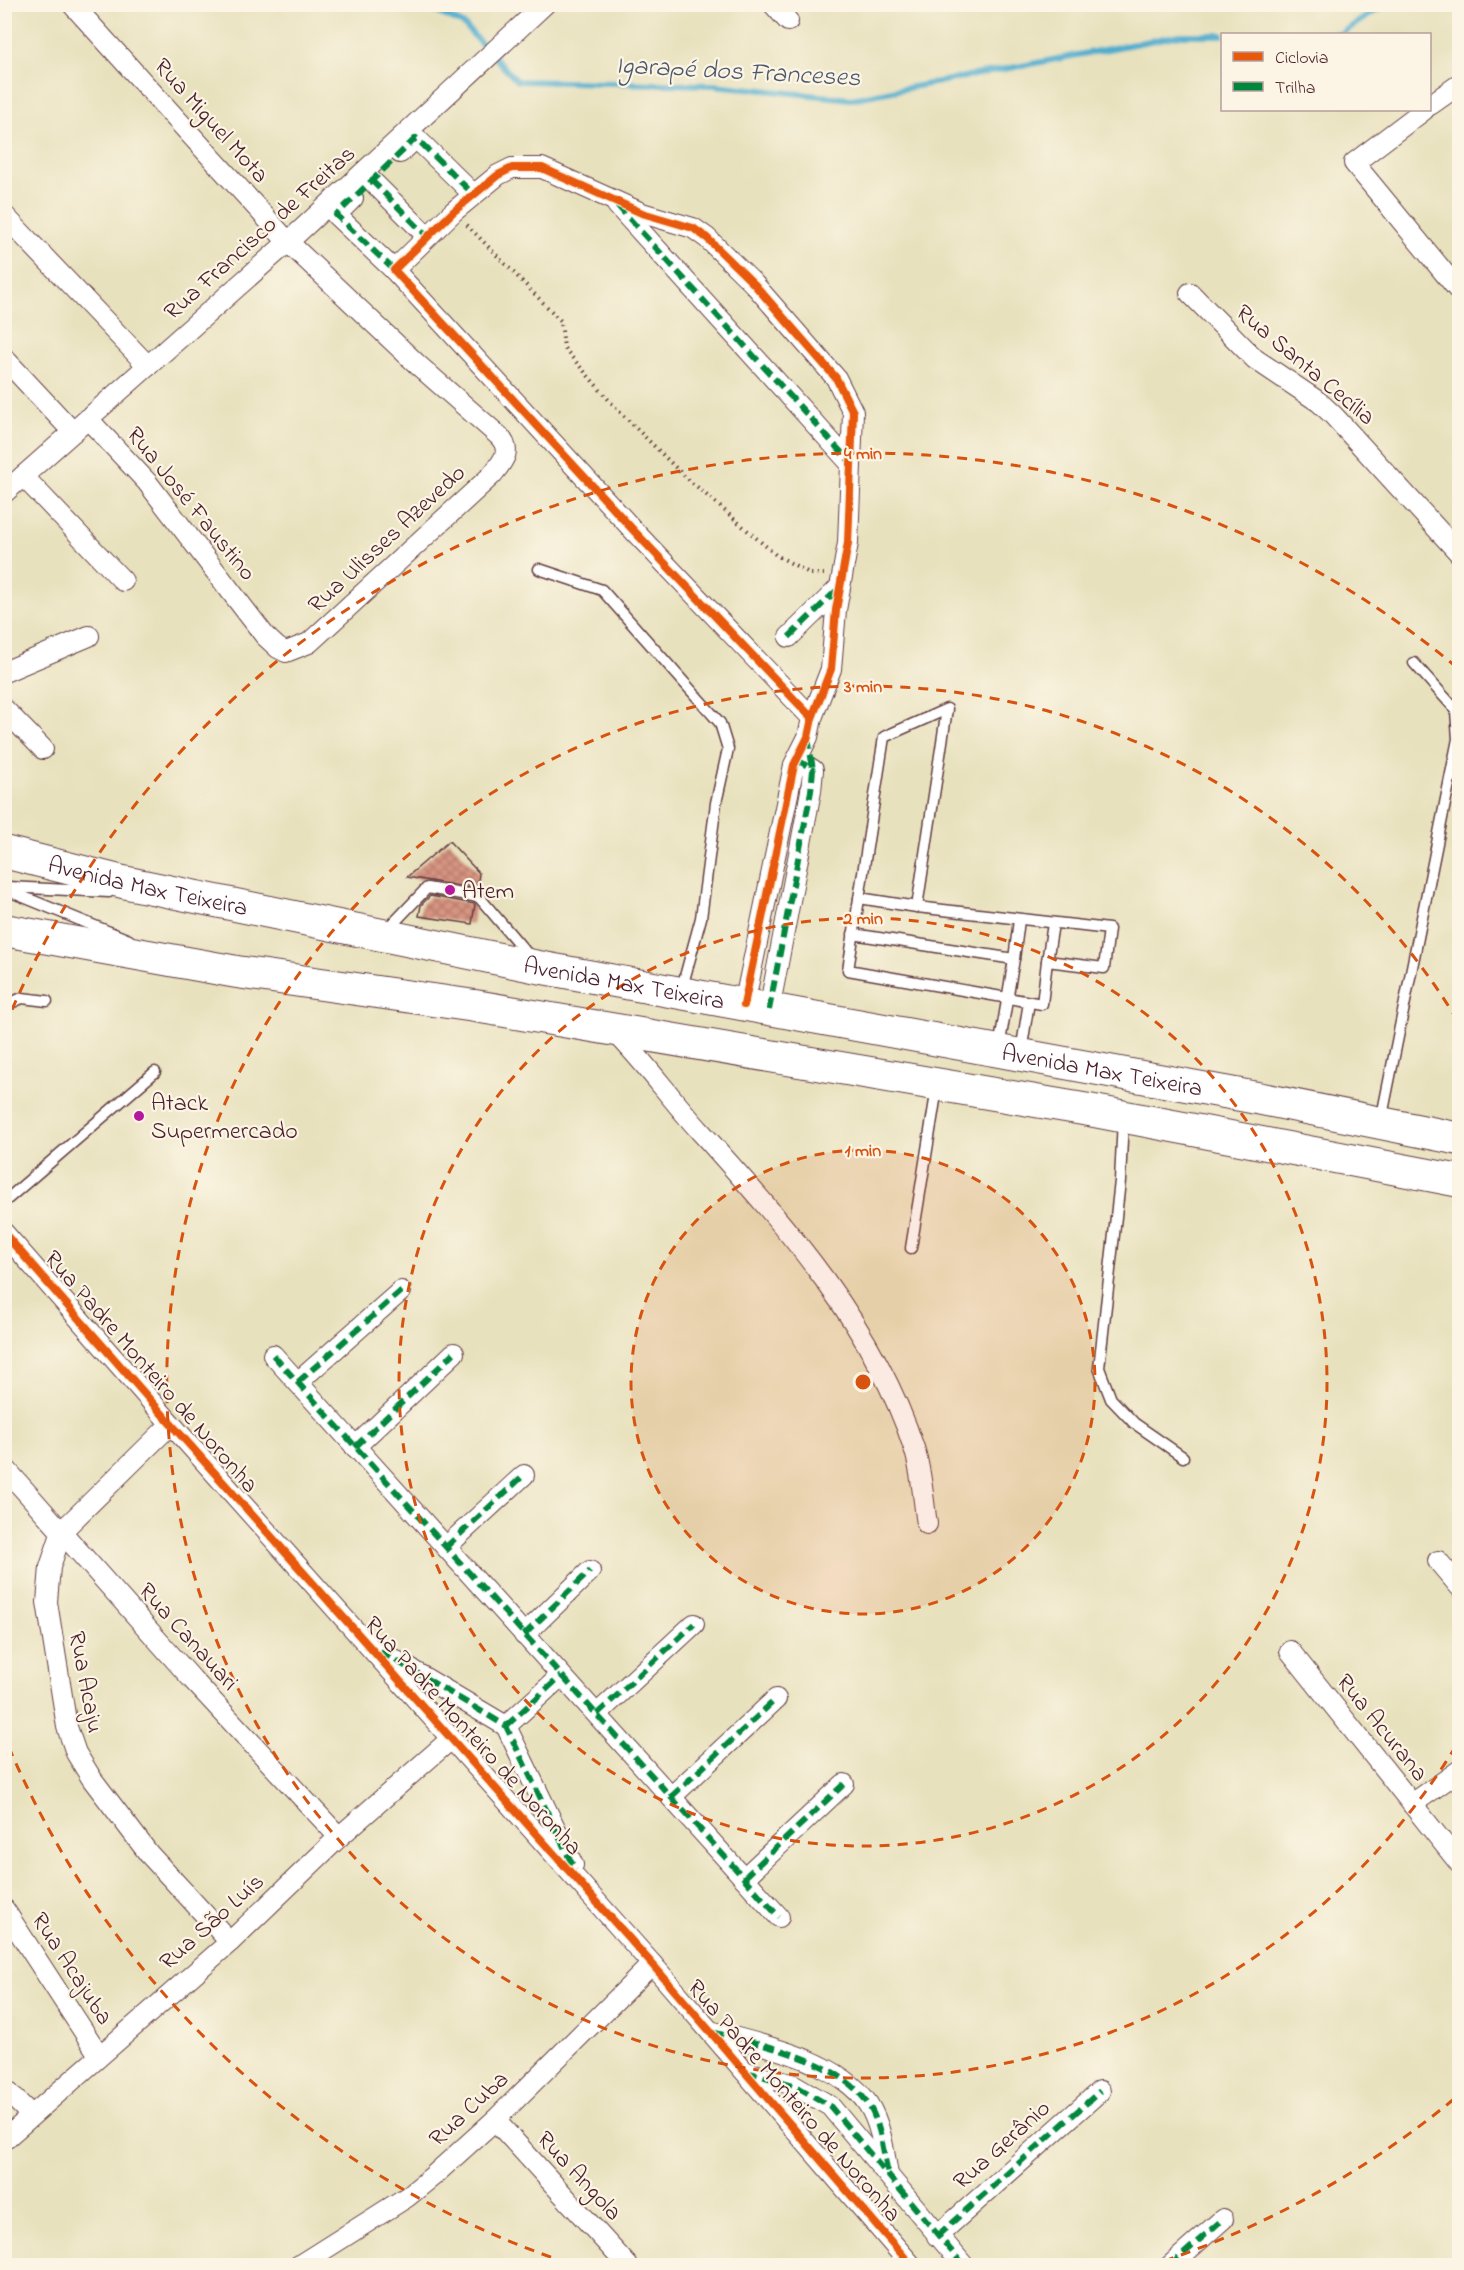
<svg xmlns="http://www.w3.org/2000/svg" width="1464" height="2270" font-family="'Indie Flower',sans-serif">
	<style>
		.lines { fill: none; stroke-linecap: round; stroke-linejoin: round }
		.stream { stroke: #50adce; stroke-width: 6 }
		.building { fill: url(#building-cross-hatch) }
		.lane-casing { stroke: #623c41; stroke-width: 13 }
		.street-casing { stroke: #623c41; stroke-width: 22 }
		.primary-casing { stroke: #623c41; stroke-width: 34 }
		.path { stroke: #623c41; stroke-width: 4; stroke-dasharray: 1.5 4.5; stroke-linecap: butt }
		.lane { stroke: #fff; stroke-width: 10 }
		.street { stroke: #fff; stroke-width: 20 }
		.primary { stroke: #fff; stroke-width: 32 }
		.quiet { stroke: #00873e; stroke-width: 6; stroke-dasharray: 12 6; stroke-linecap: butt }
		.cycleway-casing { stroke: #fcf5e5; stroke-width: 11 }
		.cycleway { stroke: #e8590c; stroke-width: 8 }
		.ring { fill: none; stroke: #d8530f; stroke-width: 3; stroke-dasharray: 10 8 }
		.poi-dot { fill: #b5179e; stroke: #fcf5e5; stroke-width: 2 }
		.labels { text-anchor: middle; stroke-width: 4.5; stroke-linejoin: round; paint-order: stroke }
		.street-label { font-size: 24px; fill: #4a1f2b; stroke: #fcf5e5 }
		.poi-label { font-size: 24px; fill: #4a1f2b; stroke: #fcf5e5; text-anchor: start }
		.water-label { font-size: 26px; font-style: italic; fill: #4c586c; stroke: #fcf5e5 }
		.centre { fill: #d8530f; stroke: #fcf5e5; stroke-width: 3 }
		.ring-label { font-size: 18px; text-anchor: middle; font-weight: bold; fill: #d8530f; stroke: #fcf5e5; stroke-width: 4.5; stroke-linejoin: round; paint-order: stroke }
	</style>
	<defs>
		<pattern id="building-cross-hatch" width="8" height="8" patternUnits="userSpaceOnUse" patternTransform="scale(1.5)"><rect width="8" height="8" fill="#d89481"/><path d="M0 0l8 8M0 8l8-8" fill="none" stroke="#b1786a"/></pattern>
	</defs>
	<rect width="100%" height="100%" fill="#fcf5e5"/>
	<filter id="ink" filterUnits="userSpaceOnUse"><feTurbulence type="fractalNoise" baseFrequency=".0167" numOctaves="2"/><feDisplacementMap in="SourceGraphic" scale="12" xChannelSelector="R" yChannelSelector="G"/><feConvolveMatrix kernelMatrix="1 2 1 2 8 2 1 2 1" color-interpolation-filters="sRGB"/></filter>
	<filter id="wash" filterUnits="userSpaceOnUse"><feTurbulence type="fractalNoise" baseFrequency=".008" numOctaves="4" result="noise"/><feDisplacementMap in="SourceGraphic" scale="24" xChannelSelector="R" yChannelSelector="G"/><feGaussianBlur stdDeviation="1.35" result="paint"/><feColorMatrix in="noise" values="0 0 0 0 0 0 0 0 0 0 0 0 0 0 0 0 0 1.4 0 .05"/><feComposite in="paint" operator="in"/></filter>
	<g filter="url(#wash)">
		<rect width="100%" height="100%" fill="#e8e1bd"/>
		<g class="lines">
			<!-- stream -->
			<g class="stream">
				<path d="M 420,4 L 463,24 L 517,81 L 714,85 L 851,99 L 1180,35 L 1222,35"/>
				<path d="M 1300,34 L 1340,34 L 1386,4"/>
			</g>
		</g>
		<g id="blocks">
			<!-- building -->
			<g class="building">
				<path d="M 449,841 L 479,873 L 477,889 L 407,877 Z"/>
				<path d="M 430,896 L 475,904 L 472,924 L 419,916 L 421,905 Z"/>
			</g>
		</g>
	</g>
	<g filter="url(#ink)">
		<use href="#blocks" fill-opacity="0" stroke="#623c41" stroke-width="1.5"/>
		<g class="lines">
			<defs>
				<g id="lane">
					<path d="M 539,569 L 602,590 L 720,723 L 728,749 L 716,803 L 701,918 L 681,991"/>
					<path d="M 947,709 L 917,907 L 1109,929 L 1104,968 L 1047,961 L 1042,1004 L 848,970 L 884,737 Z"/>
					<path d="M 8,887 L 109,892"/>
					<path d="M 4,889 L 129,940"/>
					<path d="M 859,898 L 917,907"/>
					<path d="M 386,931 L 427,888 L 479,897 L 530,957"/>
					<path d="M 853,934 L 1014,959 L 1019,920"/>
					<path d="M 1047,961 L 1053,924"/>
					<path d="M 4,1006 L 22,998 L 47,1001"/>
					<path d="M 999,1048 L 1014,959"/>
					<path d="M 1021,1052 L 1029,1002"/>
					<path d="M 1123,1119 L 1120,1181 L 1099,1368 L 1111,1399 L 1134,1423 L 1183,1457"/>
					<path d="M 1381,1121 L 1458,739 L 1456,710 L 1414,663"/>
					<path d="M 4,1202 L 155,1072"/>
					<path d="M 911,1248 L 937,1088"/>
				</g>
				<g id="street">
					<path d="M 72,4 L 288,242 L 418,365 L 499,436 C 513,451 503,461 492,475 L 309,643 L 286,652 L 278,648 L 265,636 L 147,482 L 88,419"/>
					<path d="M 773,4 L 788,21"/>
					<path d="M 1430,105 L 1460,84"/>
					<path d="M 1424,110 L 1354,163 L 1460,292"/>
					<path d="M 400,153 L 416,138 L 473,194"/>
					<path d="M 371,180 L 427,236"/>
					<path d="M 353,198 L 336,215 L 394,270"/>
					<path d="M 617,205 L 851,464"/>
					<path d="M 4,215 L 148,366"/>
					<path d="M 1190,293 L 1255,359 L 1319,402 L 1333,415 L 1460,554"/>
					<path d="M 4,358 L 73,432"/>
					<path d="M 23,476 L 123,581"/>
					<path d="M 4,493 L 288,242 L 545,4"/>
					<path d="M 789,637 L 839,588"/>
					<path d="M 4,672 L 89,636"/>
					<path d="M 4,709 L 43,749"/>
					<path d="M 744,1005 L 794,765 L 808,737 L 812,718 L 831,669 L 836,610 L 848,543 L 853,412 L 836,378 L 754,284 L 707,238 L 693,228 L 642,213 L 542,168 L 512,168 L 498,175 L 453,212 L 394,270 L 635,532 L 812,718"/>
					<path d="M 769,1010 L 811,791 L 813,770 L 801,762 L 794,765"/>
					<path d="M 614,1031 C 645,1062 670,1098 700,1131 C 786,1227 873,1323 914,1448 C 922,1472 923,1499 927,1524"/>
					<path d="M 4,1233 L 171,1424 L 652,1964 L 912,2266"/>
					<path d="M 273,1355 L 779,1917"/>
					<path d="M 298,1382 L 401,1291"/>
					<path d="M 171,1424 L 62,1531 L 50,1567 L 47,1602 L 67,1727 L 76,1753 L 92,1779 L 149,1854 L 230,1942"/>
					<path d="M 355,1447 L 454,1353"/>
					<path d="M 4,1467 L 192,1679 L 339,1837"/>
					<path d="M 446,1547 L 524,1475"/>
					<path d="M 1438,1561 L 1460,1587"/>
					<path d="M 524,1635 L 590,1571"/>
					<path d="M 1290,1651 L 1460,1864"/>
					<path d="M 383,1653 L 506,1726 L 573,1865"/>
					<path d="M 597,1714 L 694,1624"/>
					<path d="M 506,1726 L 561,1676"/>
					<path d="M 671,1797 L 776,1699"/>
					<path d="M 1412,1804 L 1460,1770"/>
					<path d="M 744,1878 L 844,1784"/>
					<path d="M 4,1909 L 99,2055"/>
					<path d="M 710,2031 C 758,2044 838,2059 868,2104 C 881,2124 884,2151 888,2175"/>
					<path d="M 746,2072 L 794,2085 L 830,2106 L 964,2266"/>
					<path d="M 4,2088 L 31,2115"/>
					<path d="M 495,2120 L 628,2266"/>
					<path d="M 4,2140 L 230,1942 L 339,1837 L 451,1739"/>
					<path d="M 937,2236 L 1100,2091"/>
					<path d="M 298,2266 L 407,2197 L 433,2176 L 495,2120 L 652,1964"/>
					<path d="M 1170,2266 L 1223,2219"/>
				</g>
				<g id="primary">
					<path id="s1" d="M 4,852 L 123,882 L 538,967 L 1257,1098 L 1460,1139"/>
					<path d="M 4,930 L 237,972 L 475,1006 L 1089,1110 L 1460,1181"/>
				</g>
			</defs>
			<!-- lane casing -->
			<use href="#lane" class="lane-casing"/>
			<!-- street casing -->
			<use href="#street" class="street-casing"/>
			<!-- primary casing -->
			<use href="#primary" class="primary-casing"/>
			<!-- path -->
			<path class="path" d="M 467,225 L 561,321 L 564,348 L 615,407 L 681,473 L 776,555 L 811,574 L 824,574"/>
			<!-- lane -->
			<use href="#lane" class="lane"/>
			<!-- street -->
			<use href="#street" class="street"/>
			<!-- primary -->
			<use href="#primary" class="primary"/>
			<!-- quiet -->
			<g class="quiet">
				<path d="M 371,180 L 427,236"/>
				<path d="M 617,205 L 851,463"/>
				<path d="M 394,270 L 336,215 L 416,138 L 473,194"/>
				<path d="M 789,637 L 839,588"/>
				<path d="M 808,737 L 813,770"/>
				<path d="M 769,1010 L 811,791 L 813,770 L 801,762 L 794,765"/>
				<path d="M 273,1355 L 779,1917"/>
				<path d="M 298,1382 L 401,1291"/>
				<path d="M 355,1447 L 454,1353"/>
				<path d="M 446,1547 L 524,1475"/>
				<path d="M 524,1635 L 590,1571"/>
				<path d="M 380,1651 L 506,1726 L 575,1870"/>
				<path d="M 597,1714 L 694,1624"/>
				<path d="M 506,1726 L 561,1676"/>
				<path d="M 671,1797 L 776,1699"/>
				<path d="M 744,1878 L 844,1784"/>
				<path d="M 712,2032 C 759,2044 839,2059 868,2104 C 881,2124 883,2151 888,2174"/>
				<path d="M 746,2072 L 794,2085 L 830,2106 L 964,2266"/>
				<path d="M 937,2236 L 1100,2091"/>
				<path d="M 1170,2266 L 1223,2219"/>
			</g>
			<defs>
				<g id="cycleway">
					<path d="M 744,1005 L 794,765 L 808,737 L 812,718 L 831,669 L 836,610 L 848,543 L 853,412 L 836,378 L 754,284 L 707,238 L 693,228 L 642,213 L 542,168 L 512,168 L 498,175 L 453,212 L 394,270 L 635,532 L 812,718"/>
					<path d="M 4,1233 L 171,1424 L 652,1964 L 912,2266"/>
				</g>
			</defs>
			<!-- cycleway casing -->
			<use href="#cycleway" class="cycleway-casing"/>
			<!-- cycleway -->
			<use href="#cycleway" class="cycleway"/>
		</g>
	</g>
	<!-- distance rings -->
	<circle cx="863" cy="1382" r="232" fill="#d8530f" fill-opacity=".12"/>
	<g class="ring">
		<circle cx="863" cy="1382" r="232"/>
		<circle cx="863" cy="1382" r="464"/>
		<path d="M1456 1746A696 696 0 1 1 1456 1018"/>
		<path d="M1454 2099A929 929 0 0 1 1158 2263M568 2263A929 929 0 0 1 5 1738M5 1026A929 929 0 0 1 1454 665"/>
	</g>
	<!-- markers -->
	<g class="poi-dot">
		<circle cx="450" cy="890" r="6"/>
		<circle cx="139" cy="1116" r="6"/>
	</g>
	<g class="labels">
		<!-- street labels -->
		<g class="street-label">
			<text transform="translate(212 120) rotate(48)" y="8">Rua Miguel Mota</text>
			<text transform="translate(259 232) rotate(-42)" y="8">Rua Francisco de Freitas</text>
			<text transform="translate(1306 364) rotate(40)" y="8">Rua Santa Cecília</text>
			<text transform="translate(192 503) rotate(51)" y="8">Rua José Faustino</text>
			<text transform="translate(386 538) rotate(-43)" y="8">Rua Ulisses Azevedo</text>
			<text dy="8" stroke="none"><textPath href="#s1" startOffset="148">Avenida Max Teixeira</textPath></text>
			<text dy="8" stroke="none"><textPath href="#s1" startOffset="634">Avenida Max Teixeira</textPath></text>
			<text dy="8" stroke="none"><textPath href="#s1" startOffset="1120">Avenida Max Teixeira</textPath></text>
			<text transform="translate(152 1371) rotate(49)" y="8">Rua Padre Monteiro de Noronha</text>
			<text transform="translate(189 1636) rotate(48)" y="8">Rua Canauari</text>
			<text transform="translate(87 1682) rotate(79)" y="8">Rua Acaju</text>
			<text transform="translate(1383 1727) rotate(51)" y="8">Rua Acurana</text>
			<text transform="translate(474 1735) rotate(48)" y="8">Rua Padre Monteiro de Noronha</text>
			<text transform="translate(211 1921) rotate(-42)" y="8">Rua São Luís</text>
			<text transform="translate(73 1968) rotate(57)" y="8">Rua Acajuba</text>
			<text transform="translate(795 2100) rotate(49)" y="8">Rua Padre Monteiro de Noronha</text>
			<text transform="translate(468 2108) rotate(-43)" y="8">Rua Cuba</text>
			<text transform="translate(1001 2144) rotate(-42)" y="8">Rua Gerânio</text>
			<text transform="translate(580 2175) rotate(47)" y="8">Rua Angola</text>
		</g>
		<!-- poi labels -->
		<g class="poi-label">
			<text x="462" y="898">Atem</text>
			<text x="151" y="1110">Atack<tspan x="151" dy="28">Supermercado</tspan></text>
		</g>
		<!-- water labels -->
		<g class="water-label">
			<text transform="translate(738 70) rotate(3)" y="9">Igarapé dos Franceses</text>
		</g>
	</g>
	<circle cx="863" cy="1382" r="9" class="centre"/>
	<g class="ring-label">
		<text x="863" y="459">4 min</text>
		<text x="863" y="692">3 min</text>
		<text x="863" y="924">2 min</text>
		<text x="863" y="1156">1 min</text>
	</g>
	<!-- margin -->
	<rect width="1464" height="2270" fill="none" stroke="#fcf5e5" stroke-width="24"/>
	<!-- legend -->
	<rect x="1221" y="33" width="210" height="78" fill="#fcf5e5" stroke="#b59f9b" stroke-width="1.5"/>
	<rect x="1233" y="52" width="30" height="9" fill="#e8590c" stroke="#b59f9b" stroke-width="1.5"/>
	<text x="1275" y="63" font-size="18" fill="#4a1f2b">Ciclovia</text>
	<rect x="1233" y="82" width="30" height="9" fill="#00873e" stroke="#b59f9b" stroke-width="1.5"/>
	<text x="1275" y="93" font-size="18" fill="#4a1f2b">Trilha</text>
</svg>
